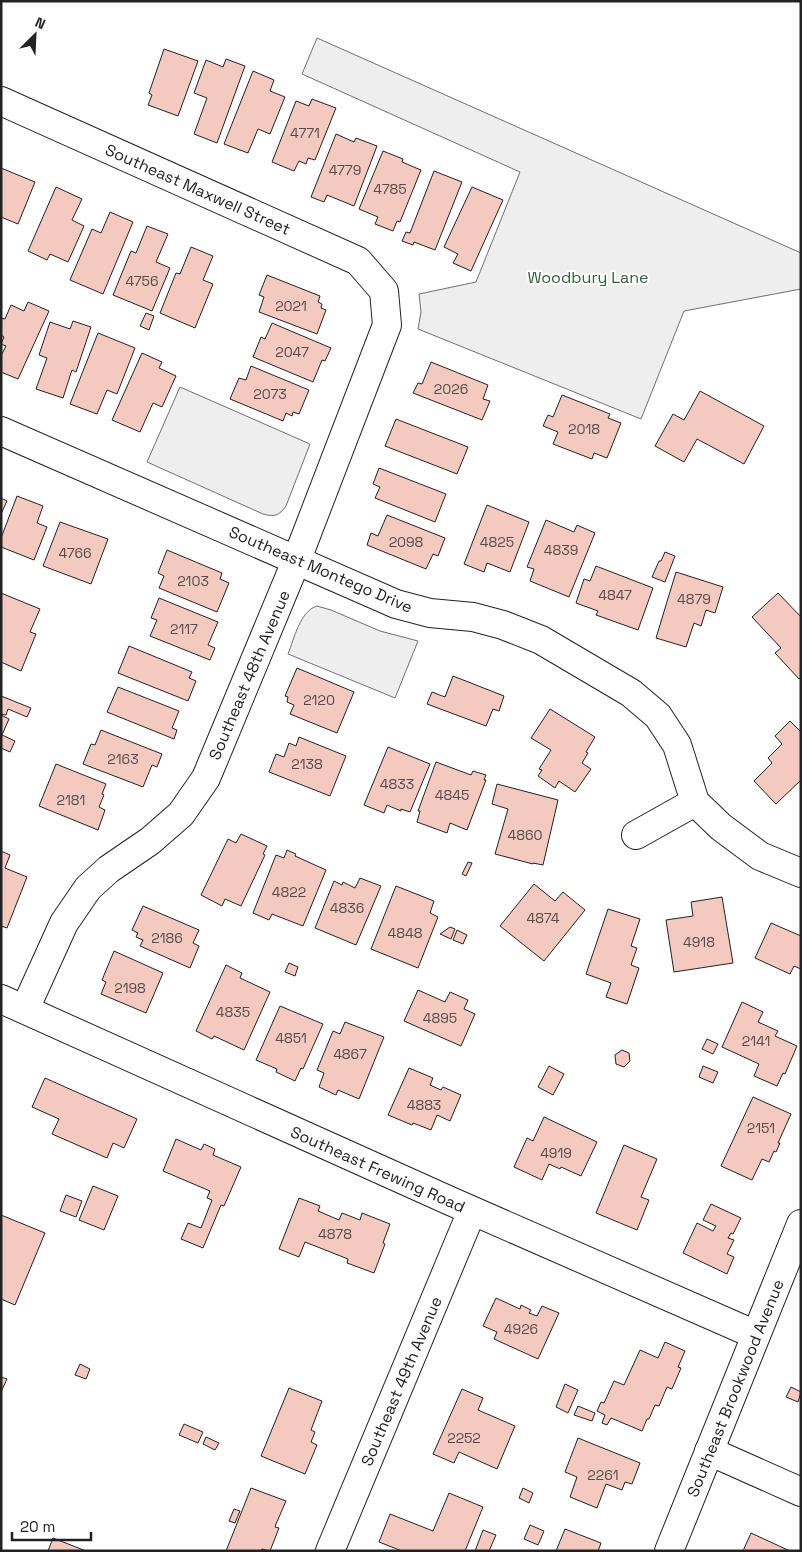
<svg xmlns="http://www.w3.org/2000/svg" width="802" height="1552" font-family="'Space Grotesk',sans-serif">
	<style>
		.green { fill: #eee; stroke: #6f6f6f }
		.building { fill: #f3c9c0; stroke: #222 }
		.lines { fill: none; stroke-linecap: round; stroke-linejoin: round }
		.minor-casing { stroke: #222; stroke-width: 30 }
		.major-casing { stroke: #222; stroke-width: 30 }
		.minor { stroke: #fff; stroke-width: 28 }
		.major { stroke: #fff; stroke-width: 28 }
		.labels { text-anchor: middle; stroke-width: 4; stroke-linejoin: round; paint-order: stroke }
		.number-label { font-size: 14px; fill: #564c4a }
		.street-label { font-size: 16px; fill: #222; stroke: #fff }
		.park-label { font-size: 16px; fill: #2f5e38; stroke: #fff }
	</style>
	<rect width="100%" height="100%" fill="#fff"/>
	<!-- green -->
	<g class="green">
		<path d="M 317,38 L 801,253 L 801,289 L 684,311 L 641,419 L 418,329 L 421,312 L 419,294 L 476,282 L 520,172 L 302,74 Z"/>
		<path d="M 180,387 L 310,444 L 286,506 C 279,516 274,517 263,514 L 147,462 Z"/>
		<path d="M 317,606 L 331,610 L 380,631 L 418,641 L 395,698 L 288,654 C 294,639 300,611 317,606 Z"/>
	</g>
	<!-- building -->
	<g class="building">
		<path d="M 164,49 L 198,61 L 178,116 L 148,105 L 152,95 L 149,93 Z"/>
		<path d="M 226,59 L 245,66 L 217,143 L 194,134 L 207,98 L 194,93 L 206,60 L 223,67 Z"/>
		<path d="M 253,71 L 274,80 L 270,91 L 285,97 L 270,134 L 258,129 L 248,153 L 224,144 Z"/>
		<path d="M 312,99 L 336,108 L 315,160 L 308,158 L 306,164 L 299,161 L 294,171 L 272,162 L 296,101 L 309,106 Z"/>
		<path d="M 336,134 L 354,142 L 356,138 L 377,146 L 354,206 L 327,195 L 324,202 L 311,197 Z"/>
		<path d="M 383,151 L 403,159 L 402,162 L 421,170 L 400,222 L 397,221 L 393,231 L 375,224 L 378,217 L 359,209 Z"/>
		<path d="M 1,168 L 35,182 L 18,224 L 1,217 Z"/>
		<path d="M 434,171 L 462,182 L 435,250 L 414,242 L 413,245 L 402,241 L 406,232 L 410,233 Z"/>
		<path d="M 56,187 L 82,199 L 72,220 L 84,226 L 68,262 L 50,254 L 47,260 L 28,251 Z"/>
		<path d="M 472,187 L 503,200 L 471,271 L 453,263 L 458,254 L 444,247 Z"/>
		<path d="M 110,212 L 133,222 L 103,294 L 70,280 L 92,229 L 101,233 Z"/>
		<path d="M 147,226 L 168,234 L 156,262 L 170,268 L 152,311 L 113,295 L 131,251 L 136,253 Z"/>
		<path d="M 191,247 L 213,256 L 203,280 L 213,284 L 195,328 L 160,313 L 176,273 L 180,274 Z"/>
		<path d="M 267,275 L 320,296 L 318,302 L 322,304 L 321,308 L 326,310 L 317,334 L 259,312 L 264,297 L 259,295 Z"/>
		<path d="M 28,302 L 49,311 L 18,379 L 1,372 L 1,356 L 6,346 L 1,344 L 4,337 L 1,335 L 1,318 L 5,319 L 11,305 L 24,311 Z"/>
		<path d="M 146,313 L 154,316 L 149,330 L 140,326 Z"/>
		<path d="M 73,321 L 91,327 L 76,372 L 72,370 L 63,398 L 36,389 L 47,358 L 39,355 L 50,322 L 70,329 Z"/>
		<path d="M 272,323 L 331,348 L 325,361 L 322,360 L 313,382 L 253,357 L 261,337 L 265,339 Z"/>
		<path d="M 98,333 L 135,348 L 117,394 L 107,390 L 97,414 L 70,404 Z"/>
		<path d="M 142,353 L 162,362 L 159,368 L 176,376 L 162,407 L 153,403 L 140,432 L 112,420 Z"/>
		<path d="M 431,362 L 488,385 L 483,399 L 490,401 L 482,420 L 413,393 L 418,383 L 422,384 Z"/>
		<path d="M 251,366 L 309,390 L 299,414 L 293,412 L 292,416 L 286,413 L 283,421 L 230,399 L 239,378 L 246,380 Z"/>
		<path d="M 700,391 L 764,426 L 744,464 L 697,439 L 684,462 L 655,446 L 673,414 L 684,420 Z"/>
		<path d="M 562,395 L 610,414 L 608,418 L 621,423 L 607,458 L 594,453 L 592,459 L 553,444 L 558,432 L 543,426 L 548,415 L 553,417 Z"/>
		<path d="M 396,419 L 468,447 L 457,474 L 385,446 Z"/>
		<path d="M 379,468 L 446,494 L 435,522 L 375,498 L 380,487 L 373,484 Z"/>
		<path d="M 17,496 L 43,506 L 37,523 L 47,527 L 34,560 L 1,547 L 1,538 Z"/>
		<path d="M 1,498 L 7,501 L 1,514 Z"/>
		<path d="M 487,505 L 529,522 L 510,572 L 487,563 L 484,572 L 464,564 Z"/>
		<path d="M 387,515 L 445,538 L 438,556 L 433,554 L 426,569 L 367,545 L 371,533 L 378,536 Z"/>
		<path d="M 546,520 L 574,532 L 577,525 L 595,533 L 569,597 L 530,581 L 534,569 L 527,567 Z"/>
		<path d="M 60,522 L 108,539 L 91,584 L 43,566 Z"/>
		<path d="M 167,550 L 222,573 L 220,579 L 229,583 L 217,612 L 159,588 L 164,576 L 158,573 Z"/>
		<path d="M 665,552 L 675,556 L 665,582 L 652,577 L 659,561 L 661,561 Z"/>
		<path d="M 596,566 L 653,588 L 638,630 L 596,615 L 598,611 L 576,603 L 584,579 L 590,581 Z"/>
		<path d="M 676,572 L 723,587 L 715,613 L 706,610 L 701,626 L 694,623 L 686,647 L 656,638 Z"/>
		<path d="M 1,593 L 40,609 L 30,632 L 36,634 L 21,671 L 1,662 Z"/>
		<path d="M 778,593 L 801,617 L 801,678 L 799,679 L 775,653 L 781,648 L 752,617 Z"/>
		<path d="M 159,598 L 218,622 L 208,645 L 215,648 L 210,660 L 150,636 L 157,620 L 151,618 Z"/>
		<path d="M 129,646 L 192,672 L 189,678 L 196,681 L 188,701 L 118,673 Z"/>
		<path d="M 297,668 L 354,692 L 337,733 L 290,714 L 294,705 L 287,702 L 288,697 L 285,696 Z"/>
		<path d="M 453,676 L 504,696 L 499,711 L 493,709 L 486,726 L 427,704 L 432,692 L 445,697 Z"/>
		<path d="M 118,687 L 179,711 L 172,728 L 177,730 L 174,739 L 107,712 Z"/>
		<path d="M 1,696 L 31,708 L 27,717 L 8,709 L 6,715 L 1,714 Z"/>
		<path d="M 550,709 L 595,737 L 586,752 L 588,753 L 582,763 L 591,769 L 575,792 L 559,781 L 555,788 L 538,776 L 542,770 L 539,769 L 551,750 L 531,738 Z"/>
		<path d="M 1,715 L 9,719 L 2,735 L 15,741 L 10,752 L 1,748 Z"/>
		<path d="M 790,721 L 801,732 L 801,780 L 776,804 L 754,781 L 772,763 L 768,758 L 782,744 L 775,736 Z"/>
		<path d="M 101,730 L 162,754 L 157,767 L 152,765 L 143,787 L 83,764 L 91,744 L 95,745 Z"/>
		<path d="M 299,737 L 346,756 L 330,796 L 269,772 L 276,754 L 284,757 L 289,743 L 296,746 Z"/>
		<path d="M 388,747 L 430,764 L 410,812 L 401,809 L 401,811 L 387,805 L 384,813 L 364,805 Z"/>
		<path d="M 436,762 L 471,775 L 473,771 L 486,775 L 484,780 L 486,780 L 467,830 L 450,823 L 447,833 L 417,822 L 420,811 L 418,811 Z"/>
		<path d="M 56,764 L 106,784 L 102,794 L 104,795 L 99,807 L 105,810 L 98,830 L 39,806 Z"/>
		<path d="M 497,784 L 558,800 L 543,865 L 533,863 L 533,864 L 495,854 L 508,809 L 492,804 Z"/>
		<path d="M 241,834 L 267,846 L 263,854 L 265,855 L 241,906 L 225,899 L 222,906 L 201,895 L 228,839 L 236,843 Z"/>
		<path d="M 287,850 L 296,854 L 295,856 L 326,870 L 303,926 L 272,914 L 269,920 L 253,913 L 276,855 L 284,858 Z"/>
		<path d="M 1,851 L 10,855 L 5,868 L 27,877 L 7,928 L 1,926 Z"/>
		<path d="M 468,862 L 472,863 L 466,876 L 462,874 Z"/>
		<path d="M 360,878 L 381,886 L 356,945 L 315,928 L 334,881 L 342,885 L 343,882 L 355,888 Z"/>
		<path d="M 534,884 L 555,901 L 563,892 L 585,910 L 544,961 L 500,926 Z"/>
		<path d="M 396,886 L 434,901 L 430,913 L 438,917 L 418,968 L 371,949 Z"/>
		<path d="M 722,897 L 733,963 L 674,972 L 666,920 L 693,916 L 691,902 Z"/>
		<path d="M 143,906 L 199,930 L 193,943 L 199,946 L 190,968 L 140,946 L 143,940 L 136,937 L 138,933 L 132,930 Z"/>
		<path d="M 608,909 L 640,919 L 631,946 L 637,948 L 631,965 L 639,968 L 627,1004 L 606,997 L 611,983 L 586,974 Z"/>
		<path d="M 771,923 L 801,936 L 801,969 L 794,966 L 790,974 L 755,958 Z"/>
		<path d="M 450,927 L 455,929 L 451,939 L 440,934 Z"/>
		<path d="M 457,930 L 467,935 L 463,944 L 453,940 Z"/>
		<path d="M 114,951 L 163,973 L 146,1013 L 101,994 L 106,982 L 102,980 Z"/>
		<path d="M 289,963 L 298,967 L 295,976 L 285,972 Z"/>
		<path d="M 226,965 L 242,973 L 240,978 L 270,992 L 244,1050 L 214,1036 L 212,1039 L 196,1031 Z"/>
		<path d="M 418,990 L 445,1002 L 450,992 L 468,1000 L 464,1009 L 475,1014 L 461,1046 L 404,1021 Z"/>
		<path d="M 742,1002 L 763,1012 L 758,1022 L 778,1031 L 775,1036 L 797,1046 L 785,1074 L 783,1073 L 777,1086 L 754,1076 L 759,1064 L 722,1047 Z"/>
		<path d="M 280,1006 L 323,1024 L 303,1069 L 301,1068 L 295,1081 L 276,1072 L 277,1069 L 256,1060 Z"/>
		<path d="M 345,1022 L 384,1037 L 359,1099 L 338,1090 L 336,1095 L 319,1087 L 324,1073 L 317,1070 L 333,1031 L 340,1034 Z"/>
		<path d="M 707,1039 L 718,1044 L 713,1054 L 702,1049 Z"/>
		<path d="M 622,1050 L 629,1053 L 630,1061 L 624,1067 L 616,1064 L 615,1055 Z"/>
		<path d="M 549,1066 L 564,1074 L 553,1095 L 538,1087 Z"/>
		<path d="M 703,1066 L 718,1072 L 713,1083 L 699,1077 Z"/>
		<path d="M 409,1068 L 433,1078 L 430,1085 L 441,1090 L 443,1087 L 461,1095 L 450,1121 L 437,1115 L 431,1130 L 413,1123 L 412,1125 L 388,1115 Z"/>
		<path d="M 45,1078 L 137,1119 L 124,1148 L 113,1143 L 107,1158 L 52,1134 L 59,1119 L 32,1107 Z"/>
		<path d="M 753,1097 L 791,1114 L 778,1143 L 780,1143 L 776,1152 L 774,1151 L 769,1162 L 762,1159 L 752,1180 L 721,1166 Z"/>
		<path d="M 544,1117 L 597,1142 L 581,1176 L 561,1167 L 560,1169 L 549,1164 L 542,1180 L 514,1167 L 527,1138 L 533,1141 Z"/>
		<path d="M 176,1139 L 201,1150 L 204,1144 L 215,1149 L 213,1155 L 241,1167 L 224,1206 L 221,1205 L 203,1248 L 181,1239 L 188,1223 L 201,1228 L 212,1200 L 207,1198 L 210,1191 L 163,1171 Z"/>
		<path d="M 624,1145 L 657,1159 L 641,1197 L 649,1200 L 637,1230 L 596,1213 Z"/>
		<path d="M 93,1186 L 118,1196 L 104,1230 L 79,1220 Z"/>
		<path d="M 66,1195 L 82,1201 L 76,1217 L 60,1211 Z"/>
		<path d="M 299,1198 L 320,1206 L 318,1211 L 339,1220 L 342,1213 L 360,1220 L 362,1213 L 390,1224 L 383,1243 L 385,1244 L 374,1273 L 347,1263 L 348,1259 L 305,1242 L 299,1257 L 279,1249 Z"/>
		<path d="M 711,1204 L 741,1218 L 733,1234 L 731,1233 L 728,1238 L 734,1240 L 727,1254 L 734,1257 L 727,1274 L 683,1253 L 697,1223 L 713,1231 L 716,1226 L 703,1220 Z"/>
		<path d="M 1,1215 L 45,1233 L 15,1305 L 1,1299 Z"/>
		<path d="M 496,1298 L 520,1309 L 521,1305 L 531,1310 L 529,1313 L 537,1316 L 542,1306 L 559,1313 L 538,1359 L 494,1339 L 497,1332 L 483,1326 Z"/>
		<path d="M 665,1342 L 685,1351 L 678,1367 L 681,1368 L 672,1389 L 667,1387 L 659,1406 L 655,1405 L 649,1419 L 647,1419 L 642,1431 L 611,1418 L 607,1425 L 602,1423 L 605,1415 L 597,1411 L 601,1402 L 604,1403 L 614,1381 L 624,1385 L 640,1350 L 658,1358 Z"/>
		<path d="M 80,1364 L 90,1369 L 86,1379 L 75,1375 Z"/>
		<path d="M 1,1377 L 7,1379 L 1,1392 Z"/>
		<path d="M 565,1384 L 578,1390 L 568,1413 L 556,1407 Z"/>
		<path d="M 791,1387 L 801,1392 L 798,1402 L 786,1397 Z"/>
		<path d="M 289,1388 L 322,1401 L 311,1430 L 315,1432 L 311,1442 L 317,1445 L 305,1474 L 261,1456 Z"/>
		<path d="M 462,1389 L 483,1398 L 478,1410 L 515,1426 L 497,1469 L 459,1452 L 454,1463 L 433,1454 Z"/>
		<path d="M 578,1406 L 595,1413 L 592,1421 L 574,1415 Z"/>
		<path d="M 184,1424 L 203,1432 L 198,1443 L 179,1435 Z"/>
		<path d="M 206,1437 L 219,1443 L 215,1450 L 203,1444 Z"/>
		<path d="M 578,1438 L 640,1463 L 632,1484 L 625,1482 L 622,1490 L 606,1484 L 597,1508 L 570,1497 L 577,1477 L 565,1472 Z"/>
		<path d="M 251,1488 L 286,1501 L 276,1524 L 275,1527 L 279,1528 L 270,1551 L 262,1549 L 261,1551 L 226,1551 Z"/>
		<path d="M 523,1488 L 533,1493 L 529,1503 L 519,1498 Z"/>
		<path d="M 449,1493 L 483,1507 L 465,1551 L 402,1551 L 379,1542 L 390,1514 L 433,1531 Z"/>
		<path d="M 234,1509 L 240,1511 L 235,1523 L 229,1521 Z"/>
		<path d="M 530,1525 L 544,1531 L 538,1545 L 524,1539 Z"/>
		<path d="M 565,1529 L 601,1543 L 598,1551 L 556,1551 Z"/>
		<path d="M 483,1530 L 496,1535 L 489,1551 L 475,1551 Z"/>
		<path d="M 751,1533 L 790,1551 L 743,1551 Z"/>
		<path d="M 53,1538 L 86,1551 L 48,1551 Z"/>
	</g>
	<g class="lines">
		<defs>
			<g id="minor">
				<path d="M 1,101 L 358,261 L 384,291 L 387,325 L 297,559 L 206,778 L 181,814 L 150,841 L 109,869 L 88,888 L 64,923 L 25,1009"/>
				<path d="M 1,431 L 396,604 L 430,613 L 473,617 L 503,625 L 541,640 L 631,693 L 658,716 L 677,745 L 695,802 L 721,827 L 760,856 L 801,873"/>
				<path d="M 636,835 L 695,802"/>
				<path d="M 1,999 L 448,1200 L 756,1335"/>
				<path d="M 709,1451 L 801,1492"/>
				<path d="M 330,1551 L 472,1211"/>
			</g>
			<path id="major" d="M 669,1551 L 801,1224"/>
		</defs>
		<!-- minor casing -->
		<use href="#minor" class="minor-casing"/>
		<!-- major casing -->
		<use href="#major" class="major-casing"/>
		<!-- minor -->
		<use href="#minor" class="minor"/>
		<!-- major -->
		<use href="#major" class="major"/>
	</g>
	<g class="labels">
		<!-- number labels -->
		<g class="number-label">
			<text x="305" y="138">4771</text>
			<text x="345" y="175">4779</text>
			<text x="390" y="194">4785</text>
			<text x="142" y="286">4756</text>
			<text x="291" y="311">2021</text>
			<text x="292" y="357">2047</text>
			<text x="451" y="394">2026</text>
			<text x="270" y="399">2073</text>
			<text x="584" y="434">2018</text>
			<text x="406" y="547">2098</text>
			<text x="497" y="547">4825</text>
			<text x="561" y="555">4839</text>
			<text x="75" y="558">4766</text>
			<text x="193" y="586">2103</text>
			<text x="615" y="600">4847</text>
			<text x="694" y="604">4879</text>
			<text x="184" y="634">2117</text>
			<text x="319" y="705">2120</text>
			<text x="123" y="764">2163</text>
			<text x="307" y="769">2138</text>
			<text x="397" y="789">4833</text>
			<text x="452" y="800">4845</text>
			<text x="71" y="805">2181</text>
			<text x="525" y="840">4860</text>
			<text x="289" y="897">4822</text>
			<text x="347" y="913">4836</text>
			<text x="543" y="923">4874</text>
			<text x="405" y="938">4848</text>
			<text x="167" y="943">2186</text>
			<text x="699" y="947">4918</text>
			<text x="130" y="993">2198</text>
			<text x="233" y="1017">4835</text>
			<text x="440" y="1023">4895</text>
			<text x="291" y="1043">4851</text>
			<text x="756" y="1046">2141</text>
			<text x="350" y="1059">4867</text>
			<text x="424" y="1110">4883</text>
			<text x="761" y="1133">2151</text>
			<text x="556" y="1158">4919</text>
			<text x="335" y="1239">4878</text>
			<text x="521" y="1334">4926</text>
			<text x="464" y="1443">2252</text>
			<text x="603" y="1480">2261</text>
		</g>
		<!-- street labels -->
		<g class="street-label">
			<text transform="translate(198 189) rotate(24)" y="6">Southeast Maxwell Street</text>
			<text transform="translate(321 569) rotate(23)" y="6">Southeast Montego Drive</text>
			<text transform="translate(249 675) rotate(-67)" y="6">Southeast 48th Avenue</text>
			<text transform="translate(378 1169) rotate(24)" y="6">Southeast Frewing Road</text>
			<text transform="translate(401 1381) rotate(-67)" y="6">Southeast 49th Avenue</text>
			<text transform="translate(735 1388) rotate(-68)" y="6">Southeast Brookwood Avenue</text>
		</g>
		<!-- park labels -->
		<g class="park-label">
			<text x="588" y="283">Woodbury Lane</text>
		</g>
	</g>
	<!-- border -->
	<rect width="802" height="1552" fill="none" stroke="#222222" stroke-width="5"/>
	<!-- north arrow -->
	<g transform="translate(35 35) rotate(24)" stroke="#ffffff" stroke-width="4" paint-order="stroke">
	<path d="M0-4L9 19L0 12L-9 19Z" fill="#222222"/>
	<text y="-8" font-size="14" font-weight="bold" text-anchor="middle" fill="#222222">N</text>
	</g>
	<!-- scale -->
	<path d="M12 1532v8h79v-8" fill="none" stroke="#222222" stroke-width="2.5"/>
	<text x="20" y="1532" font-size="15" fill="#222222" stroke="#ffffff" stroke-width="4" paint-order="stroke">20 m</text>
</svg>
